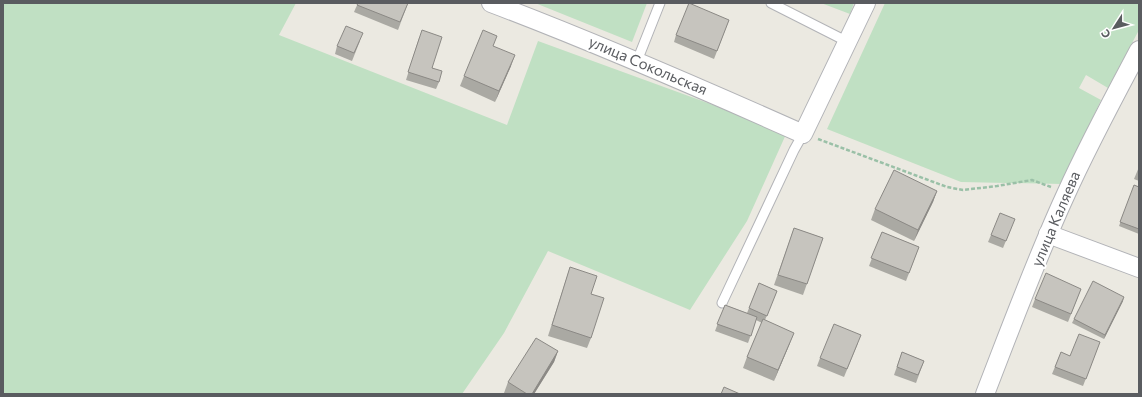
<svg xmlns="http://www.w3.org/2000/svg" width="1142" height="397" font-family="Commissioner,sans-serif">
	<style>
		.green { fill: #c0e0c3 }
		.lines { fill: none; stroke-linecap: round; stroke-linejoin: round }
		.service-casing { stroke: #b2b3b7; stroke-width: 11 }
		.minor-casing { stroke: #b2b3b7; stroke-width: 20 }
		.path { stroke: #9ac0a7; stroke-width: 2.5; stroke-dasharray: 4 2; stroke-linecap: butt }
		.service { stroke: #fff; stroke-width: 9 }
		.minor { stroke: #fff; stroke-width: 18 }
		.wall { fill: #aaa9a3 }
		.shaded-wall { fill: #8b8985 }
		.building { fill: #c6c4be; stroke: #8b8985 }
		.labels { text-anchor: middle; stroke-width: 4; stroke-linejoin: round; paint-order: stroke }
		.street-label { font-size: 15px; fill: #5a5c60; stroke: #fff }
	</style>
	<rect width="100%" height="100%" fill="#ebe9e1"/>
	<!-- green -->
	<g class="green">
		<path d="M 3,3 L 296,3 L 279,35 L 507,125 L 538,41 L 787,132 L 747,221 L 690,310 L 548,251 L 504,333 L 462,394 L 3,394 Z"/>
		<path d="M 535,3 L 647,3 L 632,42 Z"/>
		<path d="M 821,3 L 854,3 L 850,14 Z"/>
		<path d="M 885,3 L 1139,3 L 1139,30 L 1108,88 L 1086,75 L 1079,88 L 1101,100 L 1062,184 L 961,182 L 827,129 Z"/>
	</g>
	<g class="lines">
		<defs>
			<g id="service">
				<path d="M 771,3 L 848,42"/>
				<path d="M 637,61 L 660,3"/>
				<path d="M 722,303 L 794,150 L 803,134"/>
			</g>
			<g id="minor">
				<path d="M 491,3 C 597,43 700,88 803,134 L 866,3"/>
				<path d="M 1048,234 L 1139,268"/>
				<path d="M 985,394 C 1011,327 1036,259 1066,194 C 1088,145 1114,97 1139,50"/>
			</g>
		</defs>
		<!-- service casing -->
		<use href="#service" class="service-casing"/>
		<!-- minor casing -->
		<use href="#minor" class="minor-casing"/>
		<!-- path -->
		<path class="path" d="M 818,139 L 947,187 L 963,190 L 997,186 L 1032,180 L 1051,187"/>
		<!-- service -->
		<use href="#service" class="service"/>
		<!-- minor -->
		<use href="#minor" class="minor"/>
	</g>
	<!-- wall -->
	<g class="wall">
		<path d="M 358,3 L 408,3 L 398,30 L 354,12 Z"/>
		<path d="M 729,20 L 714,59 L 674,42 L 676,35 Z"/>
		<path d="M 419,38 L 439,82 L 436,89 L 406,80 Z"/>
		<path d="M 360,41 L 352,61 L 335,54 L 337,46 Z"/>
		<path d="M 494,47 L 511,66 L 495,102 L 460,86 L 464,76 Z"/>
		<path d="M 1139,167 L 1139,181 L 1134,179 Z"/>
		<path d="M 1134,185 L 1139,187 L 1139,234 L 1119,226 Z"/>
		<path d="M 937,191 L 933,202 L 914,241 L 871,220 L 875,209 Z"/>
		<path d="M 1012,226 L 1003,248 L 988,242 L 991,235 Z"/>
		<path d="M 794,228 L 823,238 L 803,295 L 774,285 Z"/>
		<path d="M 882,232 L 919,247 L 906,281 L 869,266 Z"/>
		<path d="M 570,267 L 591,294 L 591,338 L 587,348 L 548,336 Z"/>
		<path d="M 759,283 L 777,291 L 765,320 L 790,343 L 774,381 L 743,368 L 747,357 L 762,323 L 756,320 L 748,343 L 715,331 L 725,305 L 747,313 Z"/>
		<path d="M 1081,289 L 1068,322 L 1032,307 L 1035,299 Z"/>
		<path d="M 1123,301 L 1104,339 L 1072,323 L 1074,319 Z"/>
		<path d="M 1100,342 L 1083,386 L 1052,374 L 1061,352 L 1070,356 Z"/>
		<path d="M 858,343 L 844,377 L 817,366 L 820,358 Z"/>
		<path d="M 558,351 L 554,362 L 534,394 L 506,394 L 504,393 L 508,382 Z"/>
		<path d="M 902,352 L 924,361 L 916,383 L 894,375 Z"/>
	</g>
	<!-- shaded-wall -->
	<g class="shaded-wall">
		<path d="M 515,55 L 511,66 L 495,102 L 499,91 Z"/>
		<path d="M 937,191 L 933,202 L 914,241 L 918,230 Z"/>
		<path d="M 1124,297 L 1123,301 L 1104,339 L 1105,335 Z"/>
		<path d="M 794,333 L 790,343 L 774,381 L 778,370 Z"/>
		<path d="M 558,351 L 554,362 L 534,394 L 532,394 Z"/>
	</g>
	<!-- building -->
	<g class="building">
		<path d="M 358,3 L 408,3 L 400,22 L 357,5 Z"/>
		<path d="M 689,3 L 729,20 L 717,51 L 676,35 Z"/>
		<path d="M 346,26 L 363,33 L 354,53 L 337,46 Z"/>
		<path d="M 422,30 L 442,37 L 432,68 L 442,71 L 439,82 L 408,72 Z"/>
		<path d="M 483,30 L 497,36 L 493,46 L 515,55 L 499,91 L 464,76 Z"/>
		<path d="M 894,170 L 937,191 L 918,230 L 875,209 Z"/>
		<path d="M 1134,185 L 1139,187 L 1139,229 L 1120,222 Z"/>
		<path d="M 1000,213 L 1015,219 L 1006,241 L 991,235 Z"/>
		<path d="M 794,228 L 823,238 L 807,284 L 778,275 Z"/>
		<path d="M 882,232 L 919,247 L 909,273 L 871,258 Z"/>
		<path d="M 570,267 L 597,276 L 591,294 L 604,298 L 591,338 L 552,325 Z"/>
		<path d="M 1046,273 L 1081,289 L 1071,314 L 1035,299 Z"/>
		<path d="M 1093,281 L 1124,297 L 1105,335 L 1074,319 Z"/>
		<path d="M 759,283 L 777,291 L 767,316 L 749,308 Z"/>
		<path d="M 725,305 L 757,317 L 751,336 L 717,324 Z"/>
		<path d="M 763,319 L 794,333 L 778,370 L 747,357 Z"/>
		<path d="M 834,324 L 861,335 L 847,369 L 820,358 Z"/>
		<path d="M 1079,334 L 1100,342 L 1086,379 L 1055,367 L 1061,352 L 1070,356 Z"/>
		<path d="M 536,338 L 558,351 L 532,394 L 527,394 L 508,382 Z"/>
		<path d="M 902,352 L 924,361 L 918,375 L 897,367 Z"/>
		<path d="M 724,387 L 740,394 L 721,394 Z"/>
	</g>
	<g class="labels">
		<!-- street labels -->
		<g class="street-label">
			<text transform="translate(648 66) rotate(23)" y="5">улица Сокольская</text>
			<text transform="translate(1056 219) rotate(-67)" y="5">улица Каляева</text>
		</g>
	</g>
	<!-- border -->
	<rect width="1142" height="397" fill="none" stroke="#5a5c60" stroke-width="8"/>
	<!-- north arrow -->
	<g transform="translate(1114 28) rotate(234)" stroke="#ffffff" stroke-width="3" paint-order="stroke">
	<path d="M0-3L7 15L0 10L-7 15Z" fill="#5a5c60"/>
	<text y="-6" font-size="11" font-weight="bold" text-anchor="middle" fill="#5a5c60">С</text>
	</g>
</svg>
